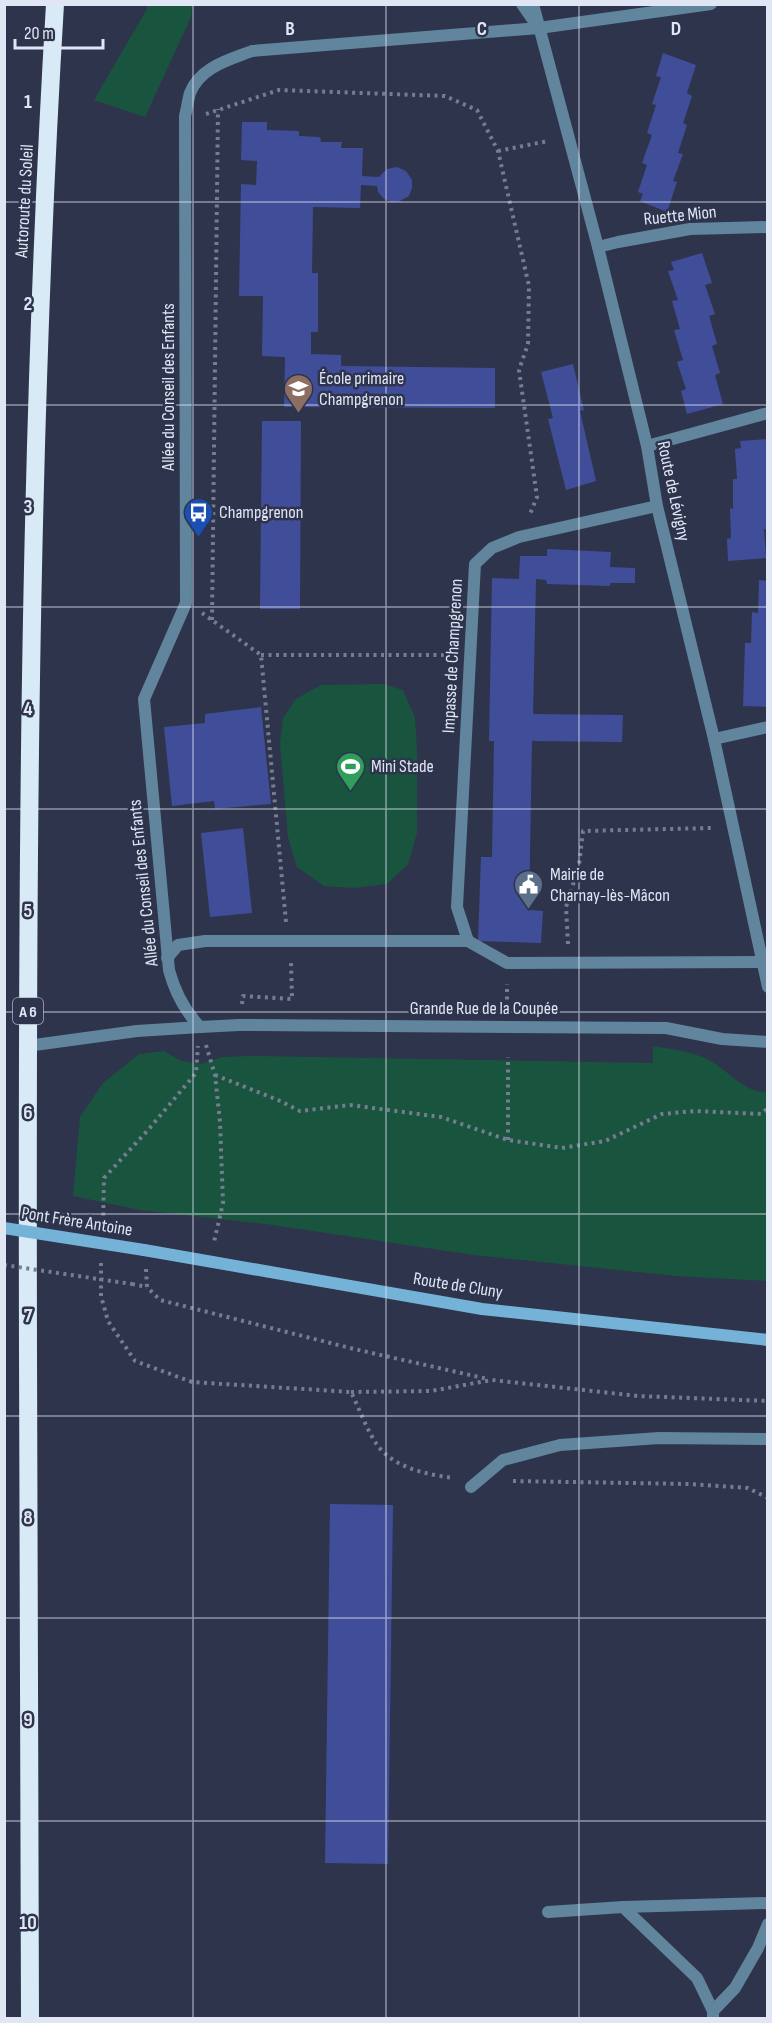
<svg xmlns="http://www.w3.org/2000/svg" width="772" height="2023" font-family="'Sofia Sans Condensed',sans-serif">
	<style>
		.green { fill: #19553e }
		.building { fill: #404e99 }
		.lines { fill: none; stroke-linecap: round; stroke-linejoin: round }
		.path { stroke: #777c91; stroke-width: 4; stroke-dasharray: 3 4.5; stroke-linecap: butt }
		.lane { stroke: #60859d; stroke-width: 12 }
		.street { stroke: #60859d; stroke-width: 12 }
		.secondary { stroke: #74b2d7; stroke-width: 12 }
		.highway { stroke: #d8eaf5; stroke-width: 18 }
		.path-bridge { stroke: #777c91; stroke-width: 4; stroke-dasharray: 3 4.5; stroke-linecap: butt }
		.secondary-bridge { stroke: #74b2d7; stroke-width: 12 }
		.grid { fill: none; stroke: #e1e6f5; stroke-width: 1.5; stroke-opacity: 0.55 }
		.labels { text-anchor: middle; stroke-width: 5; stroke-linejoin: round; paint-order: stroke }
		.shield { fill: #2e344c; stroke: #abb1c2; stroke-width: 1.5 }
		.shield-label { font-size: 16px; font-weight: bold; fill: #e1e6f5 }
		.street-label { font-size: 18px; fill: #e1e6f5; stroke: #2e344c }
		.poi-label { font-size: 18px; fill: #e1e6f5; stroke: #2e344c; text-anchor: start }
		.grid-label { font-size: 20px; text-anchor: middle; font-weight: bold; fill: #e1e6f5; stroke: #2e344c; stroke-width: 5; stroke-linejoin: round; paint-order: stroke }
	</style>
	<rect width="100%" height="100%" fill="#2e344c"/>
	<!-- green -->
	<g class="green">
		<path d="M 147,5 L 192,5 L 191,17 L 145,117 L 94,100 L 147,9 Z"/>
		<path d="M 383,684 L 403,690 L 415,718 L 417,750 L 417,833 L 408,864 L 387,884 L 354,888 L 324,886 L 297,867 L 288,837 L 280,744 L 283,718 L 296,699 L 321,685 Z"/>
		<path d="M 653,1046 C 671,1049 692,1051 709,1060 C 728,1070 744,1093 767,1092 L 767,1281 L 676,1276 L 474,1255 L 266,1224 L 140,1210 L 73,1196 L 80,1117 L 103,1083 L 139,1054 L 164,1051 L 181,1061 L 201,1064 L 222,1057 L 250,1056 L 653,1063 Z"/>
	</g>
	<!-- building -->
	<g class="building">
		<path d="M 663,53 L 696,65 L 687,93 L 692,96 L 683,123 L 687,125 L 678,153 L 683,154 L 673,181 L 677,182 L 667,212 L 640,201 L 643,194 L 638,192 L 647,165 L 642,163 L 652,135 L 647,133 L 656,105 L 652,104 L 661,77 L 656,76 Z"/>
		<path d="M 242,122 L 267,122 L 267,130 L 299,131 L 299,136 L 320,137 L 321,142 L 342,142 L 341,148 L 363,148 L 362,176 L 379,177 L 387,169 L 397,167 L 406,171 L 412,180 L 412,188 L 409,196 L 398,202 L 390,202 L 384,199 L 378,192 L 377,186 L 361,185 L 360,208 L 313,207 L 312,273 L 318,273 L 318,332 L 311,332 L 311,354 L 341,355 L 341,366 L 495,368 L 495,408 L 284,407 L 285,357 L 262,356 L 263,296 L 239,296 L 241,184 L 256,185 L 257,161 L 241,160 Z"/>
		<path d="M 702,253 L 712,283 L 705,285 L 715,314 L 709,316 L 717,344 L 712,346 L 720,373 L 715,375 L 723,404 L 687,414 L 681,391 L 686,389 L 677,362 L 683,360 L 674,330 L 680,329 L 672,301 L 678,300 L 668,271 L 674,270 L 671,262 Z"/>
		<path d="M 573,364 L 584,410 L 580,411 L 596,481 L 566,490 L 548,419 L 553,418 L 541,372 Z"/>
		<path d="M 262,421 L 301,421 L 300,609 L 260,609 Z"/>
		<path d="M 768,439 L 768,529 L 764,529 L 766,558 L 728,561 L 727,539 L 731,538 L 730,508 L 733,509 L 733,479 L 737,479 L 735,449 L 741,448 L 740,441 Z"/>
		<path d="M 547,549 L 611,552 L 610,567 L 635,568 L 635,583 L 610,583 L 610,586 L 547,584 L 546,580 L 536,579 L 533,714 L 623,715 L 622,742 L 532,741 L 529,910 L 543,911 L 541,943 L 478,941 L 481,857 L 492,857 L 494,741 L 489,741 L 492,578 L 519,579 L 520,556 L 547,556 Z"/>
		<path d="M 759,580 L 768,581 L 768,707 L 743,706 L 745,643 L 751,643 L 752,612 L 758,613 Z"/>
		<path d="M 261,707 L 271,804 L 215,809 L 214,801 L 172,806 L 164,727 L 205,723 L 205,714 Z"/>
		<path d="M 243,828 L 252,913 L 210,917 L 201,833 Z"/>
		<path d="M 330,1504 L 393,1505 L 388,1864 L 325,1863 Z"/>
	</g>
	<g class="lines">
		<!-- path -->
		<g class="path">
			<path d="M 206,114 L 279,90 L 445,96 L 477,110 L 498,151 L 529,286 L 528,344 L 519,370 L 537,497 L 530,514"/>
			<path d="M 498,151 L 548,141"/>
			<path d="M 202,613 L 261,655 L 286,922"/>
			<path d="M 212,620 L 218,109"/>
			<path d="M 261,655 L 449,655"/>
			<path d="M 568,944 L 566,907 L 579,865 L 583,831 L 712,828"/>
			<path d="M 242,1004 L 243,996 L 292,999 L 291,962"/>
			<path d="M 507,1007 L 507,984"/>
			<path d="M 206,1045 L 215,1075 L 220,1122 L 223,1203 L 214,1242"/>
			<path d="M 215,1075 L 278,1100 L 300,1111 L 350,1105 L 441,1117 L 508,1140 L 562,1148 L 605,1141 L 662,1114 L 695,1111 L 761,1114 L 768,1108"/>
			<path d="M 508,1140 L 508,1057"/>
			<path d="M 103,1223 L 104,1178 L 148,1130 L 196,1073 L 198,1046"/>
			<path d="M 101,1263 L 101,1296 L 108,1321 L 135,1361 L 192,1382 L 351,1392 C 359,1408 367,1431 378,1446 C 394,1468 429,1475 454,1478"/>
			<path d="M 146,1269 L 147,1287 L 160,1300 L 354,1349 L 488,1379"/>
			<path d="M 132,1284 L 147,1287"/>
			<path d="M 351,1392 L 431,1391 L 492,1380 L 638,1396 L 768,1401"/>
			<path d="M 513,1481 L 688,1484 L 748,1488 L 768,1498"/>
		</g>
		<!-- lane -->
		<g class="lane">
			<path d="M 522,4 L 538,27"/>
			<path d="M 468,941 L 457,907 L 475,564 L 492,548 L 519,537 L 657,506"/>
			<path d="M 167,958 L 178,945 L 205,941 L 468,941 L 507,963 L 763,962"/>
			<path d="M 27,1046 L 137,1031 L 200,1027"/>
		</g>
		<!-- street -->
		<g class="street">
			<path d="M 533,4 L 598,247 L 647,446 L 657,506 L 714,739 L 768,987"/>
			<path d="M 711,4 L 539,28 L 252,51 C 229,60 200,67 190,93 C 188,100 187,108 185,116 L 186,603 L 144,699 L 169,970 C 175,993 184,1010 200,1027 L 239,1025 L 666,1028 L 722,1039 L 768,1042"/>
			<path d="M 598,247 L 618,242 L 690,229 L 768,227"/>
			<path d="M 647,446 L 768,413"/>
			<path d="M 714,739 L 768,727"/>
			<path d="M 471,1487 L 503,1460 L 560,1445 L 659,1438 L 768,1439"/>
			<path d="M 623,1907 L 697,1978 L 713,2011 L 713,2018"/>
			<path d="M 548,1912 L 623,1907 L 768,1903"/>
			<path d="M 713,2011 L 735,1988 L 758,1948 L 768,1924"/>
		</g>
		<!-- secondary -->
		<path class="secondary" d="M 144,1250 L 482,1309 L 768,1340"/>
		<!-- highway -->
		<path class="highway" d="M 30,2018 C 30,1796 29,1573 28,1350 C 27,902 28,453 55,4"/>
		<!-- path-bridge -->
		<path class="path-bridge" d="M 4,1265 L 132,1284"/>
		<!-- secondary-bridge -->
		<path class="secondary-bridge" d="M 4,1228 L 144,1250"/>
	</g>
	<!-- grid -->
	<path class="grid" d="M 193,4 L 193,2018M 386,4 L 386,2018M 579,4 L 579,2018M 4,202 L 768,202M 4,405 L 768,405M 4,607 L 768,607M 4,809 L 768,809M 4,1012 L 768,1012M 4,1214 L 768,1214M 4,1416 L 768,1416M 4,1618 L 768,1618M 4,1821 L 768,1821"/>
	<!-- icons -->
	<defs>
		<symbol id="school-pin" viewBox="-11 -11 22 30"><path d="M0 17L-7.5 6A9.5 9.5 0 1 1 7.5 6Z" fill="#8d6e63" stroke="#2e344c"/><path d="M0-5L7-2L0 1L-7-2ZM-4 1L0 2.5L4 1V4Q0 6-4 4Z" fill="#fff"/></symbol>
		<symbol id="bus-pin" viewBox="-11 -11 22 30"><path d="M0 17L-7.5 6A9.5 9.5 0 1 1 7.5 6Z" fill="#1a4fb4" stroke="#2e344c"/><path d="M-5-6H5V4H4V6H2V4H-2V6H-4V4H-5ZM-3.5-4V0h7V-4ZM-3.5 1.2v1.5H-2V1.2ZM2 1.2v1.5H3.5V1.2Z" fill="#fff"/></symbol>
		<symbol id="stadium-pin" viewBox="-11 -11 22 30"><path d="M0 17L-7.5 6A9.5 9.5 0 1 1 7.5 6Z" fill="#2e9e5b" stroke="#2e344c"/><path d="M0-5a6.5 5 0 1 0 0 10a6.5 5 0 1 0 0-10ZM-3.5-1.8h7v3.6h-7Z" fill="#fff"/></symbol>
		<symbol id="civic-pin" viewBox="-11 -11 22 30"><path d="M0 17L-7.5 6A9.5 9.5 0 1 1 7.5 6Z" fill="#5c6f8a" stroke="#2e344c"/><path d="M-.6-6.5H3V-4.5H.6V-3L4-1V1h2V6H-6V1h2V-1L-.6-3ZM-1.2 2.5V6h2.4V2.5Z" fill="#fff"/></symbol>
	</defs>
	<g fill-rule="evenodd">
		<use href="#school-pin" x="282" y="372" width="33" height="45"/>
		<use href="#bus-pin" x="182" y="496" width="33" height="45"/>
		<use href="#stadium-pin" x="334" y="750" width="33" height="45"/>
		<use href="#civic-pin" x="512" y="868" width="33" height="45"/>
	</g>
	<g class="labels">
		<!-- shield labels -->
		<rect class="shield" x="13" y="998" width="30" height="26" rx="4.5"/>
		<g class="shield-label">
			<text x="28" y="1017">A 6</text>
		</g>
		<!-- street labels -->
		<g class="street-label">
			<text transform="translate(24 201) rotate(-87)" y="6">Autoroute du Soleil</text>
			<text transform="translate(680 215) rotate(-6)" y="6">Ruette Mion</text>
			<text transform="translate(168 387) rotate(-90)" y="6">Allée du Conseil des Enfants</text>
			<text transform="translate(674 491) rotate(78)" y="6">Route de Lévigny</text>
			<text transform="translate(452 656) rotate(-87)" y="6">Impasse de Champgrenon</text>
			<text transform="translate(143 883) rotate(-96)" y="6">Allée du Conseil des Enfants</text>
			<text x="484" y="1014">Grande Rue de la Coupée</text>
			<text transform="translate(77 1221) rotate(9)" y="6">Pont Frère Antoine</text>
			<text transform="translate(458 1285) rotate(9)" y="6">Route de Cluny</text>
		</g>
		<!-- poi labels -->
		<g class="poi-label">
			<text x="319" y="384">École primaire<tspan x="319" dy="21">Champgrenon</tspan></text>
			<text x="219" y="518">Champgrenon</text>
			<text x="371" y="772">Mini Stade</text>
			<text x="550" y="880">Mairie de<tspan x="550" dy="21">Charnay-lès-Mâcon</tspan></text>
		</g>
	</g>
	<g class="grid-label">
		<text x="290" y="35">B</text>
		<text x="482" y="35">C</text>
		<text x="676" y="35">D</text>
		<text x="28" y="108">1</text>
		<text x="28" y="310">2</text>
		<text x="28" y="513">3</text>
		<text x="28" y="715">4</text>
		<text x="28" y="917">5</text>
		<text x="28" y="1119">6</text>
		<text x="28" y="1322">7</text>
		<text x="28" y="1524">8</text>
		<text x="28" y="1726">9</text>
		<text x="28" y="1929">10</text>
	</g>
	<!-- border -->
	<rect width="772" height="2023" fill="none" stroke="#e1e6f5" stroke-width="12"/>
	<!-- scale -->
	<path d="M15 39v9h88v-9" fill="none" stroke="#e1e6f5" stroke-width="3"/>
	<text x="24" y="39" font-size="18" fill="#e1e6f5" stroke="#2e344c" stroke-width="4.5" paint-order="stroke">20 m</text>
</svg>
